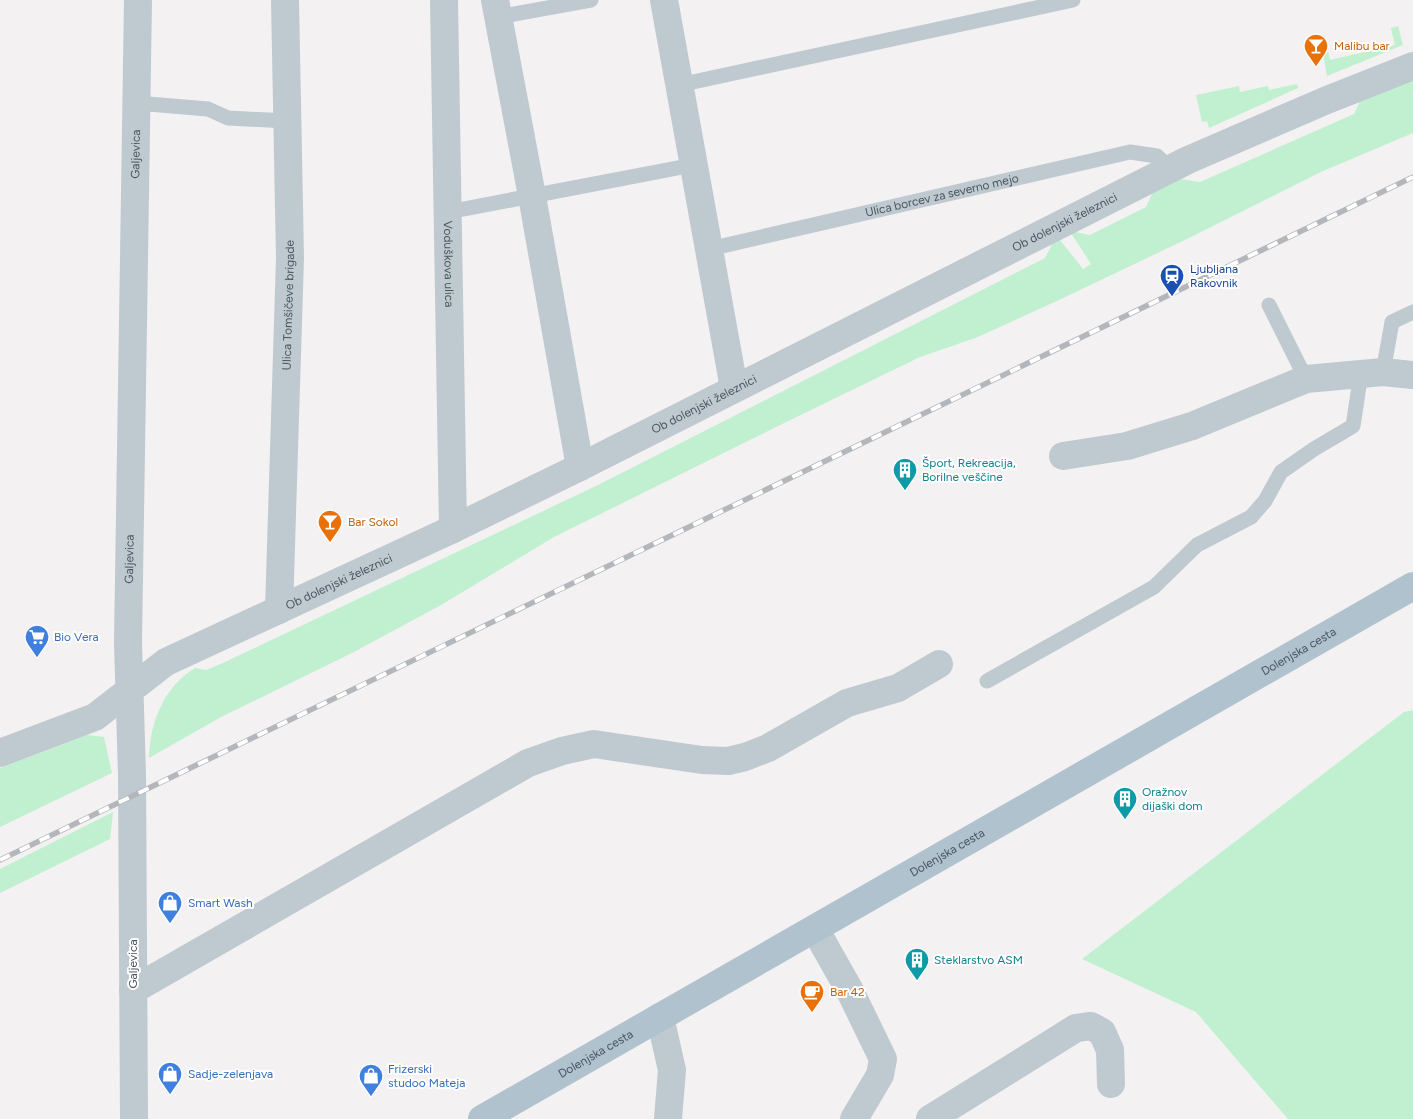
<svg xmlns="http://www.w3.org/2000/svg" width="1413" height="1119" font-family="Figtree,sans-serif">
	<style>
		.green { fill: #c0f0cf }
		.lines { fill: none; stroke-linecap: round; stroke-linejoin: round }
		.service { stroke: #bfc9d0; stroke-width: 15 }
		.minor { stroke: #bfc9d0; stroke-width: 28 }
		.tertiary { stroke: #bfc9d0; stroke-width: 28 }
		.primary { stroke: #b1c2cf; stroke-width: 28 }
		.rail-casing { stroke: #b3b6bb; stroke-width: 5.5 }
		.rail { stroke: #fff; stroke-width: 4; stroke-dasharray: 11; stroke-linecap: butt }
		.labels { text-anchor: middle; stroke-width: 4; stroke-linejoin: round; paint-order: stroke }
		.food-label { font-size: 12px; fill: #c56008; stroke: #fff; text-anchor: start }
		.street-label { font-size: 12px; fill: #48555f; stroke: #fff }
		.transit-label { font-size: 12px; fill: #164399; stroke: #fff; text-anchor: start }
		.culture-label { font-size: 12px; fill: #0d838f; stroke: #fff; text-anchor: start }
		.shop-label { font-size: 12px; fill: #366cbe; stroke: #fff; text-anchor: start }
	</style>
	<rect width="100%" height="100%" fill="#f3f1f1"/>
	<!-- green -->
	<g class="green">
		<path d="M 1398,26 L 1403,45 L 1327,76 L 1320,37 L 1325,36 L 1330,60 L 1395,45 L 1391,28 Z"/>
		<path d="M 1413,79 L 1413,133 L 1323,171 L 1189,238 L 1061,299 L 978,337 L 920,357 L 778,426 L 554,537 L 441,605 L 352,653 L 221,717 L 149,758 C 150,722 164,687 195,668 L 206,670 L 223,663 L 598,485 L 1045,258 L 1053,242 L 1059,239 L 1083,269 L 1091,264 L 1071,233 L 1075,232 L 1090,235 L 1146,207 L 1153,192 L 1180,179 L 1200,182 L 1354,114 L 1361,99 Z"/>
		<path d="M 1297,84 L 1298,88 L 1209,128 L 1207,121 L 1202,122 L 1196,95 L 1239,86 L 1240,92 L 1268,86 L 1269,90 Z"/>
		<path d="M 1413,710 L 1413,1119 L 1288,1119 L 1196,1012 L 1082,959 L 1404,712 Z"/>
		<path d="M 87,735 L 104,737 L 112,773 L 0,827 L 0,768 Z"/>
		<path d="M 113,812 L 110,839 L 0,893 L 0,869 Z"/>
	</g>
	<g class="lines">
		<!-- service -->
		<g class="service">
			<path d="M 498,17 L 591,0"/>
			<path d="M 679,85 L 1073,0"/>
			<path d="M 136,103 L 208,109 L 228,118 L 287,121"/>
			<path d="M 448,212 L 693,165"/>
			<path id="s1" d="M 709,249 L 1130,152 L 1157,156 L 1171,169"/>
			<path d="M 1269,305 L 1306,379"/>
			<path d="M 1383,372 L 1392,322 L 1413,312"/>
			<path d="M 987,681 L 1154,587 L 1197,545 L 1251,517 L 1265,501 L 1281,472 L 1314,449 L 1353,426 L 1361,373"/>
		</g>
		<!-- minor -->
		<g class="minor">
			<path id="s2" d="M 444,0 L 453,529"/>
			<path d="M 495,0 L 532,196 L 580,467"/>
			<path d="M 664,0 L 734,388"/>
			<path d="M 1063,456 L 1127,446 L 1192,426 L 1306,379 L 1383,372 L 1413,375"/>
			<path id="s3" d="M 279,610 L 290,258 L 285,0"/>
			<path d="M 815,929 L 850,991 L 883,1059 L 880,1075 L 854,1119"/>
			<path d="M 133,990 L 528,763 L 562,751 L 594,744 L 702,760 L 728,761 L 745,757 L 768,748 L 847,703 L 898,688 L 939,664"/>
			<path d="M 660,1017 L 672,1070 L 668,1119"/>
			<path d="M 930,1119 L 1076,1028 L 1091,1026 L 1102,1032 L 1110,1050 L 1111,1084"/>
		</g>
		<!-- tertiary -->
		<g class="tertiary">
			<path id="s4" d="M 0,753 L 95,717 L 166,662 L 453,529 L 580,467 L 1188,160 L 1327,100 L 1413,66"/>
			<path id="s5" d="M 134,1119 L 132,775 L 128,643 L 138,0"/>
		</g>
		<!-- primary -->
		<path class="primary" id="s6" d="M 482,1119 L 1413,586"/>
		<defs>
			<path id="rail" d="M 0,860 L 1413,177"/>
		</defs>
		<!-- rail casing -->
		<use href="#rail" class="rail-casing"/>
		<!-- rail -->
		<use href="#rail" class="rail"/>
	</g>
	<!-- icons -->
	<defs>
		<symbol id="bar-pin" viewBox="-11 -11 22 30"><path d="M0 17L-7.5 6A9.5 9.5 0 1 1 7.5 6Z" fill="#e8710a" stroke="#fff"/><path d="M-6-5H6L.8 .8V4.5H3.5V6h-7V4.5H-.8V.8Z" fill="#fff"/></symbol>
		<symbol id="station-pin" viewBox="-11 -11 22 30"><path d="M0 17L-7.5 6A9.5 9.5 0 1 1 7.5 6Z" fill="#1a4fb4" stroke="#fff"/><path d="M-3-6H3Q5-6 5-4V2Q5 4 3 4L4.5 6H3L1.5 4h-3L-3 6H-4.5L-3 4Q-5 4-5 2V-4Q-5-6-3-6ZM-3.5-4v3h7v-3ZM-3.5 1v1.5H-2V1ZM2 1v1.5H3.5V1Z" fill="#fff"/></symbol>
		<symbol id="building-pin" viewBox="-11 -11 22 30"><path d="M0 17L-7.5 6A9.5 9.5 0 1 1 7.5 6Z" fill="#0f9aa8" stroke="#fff"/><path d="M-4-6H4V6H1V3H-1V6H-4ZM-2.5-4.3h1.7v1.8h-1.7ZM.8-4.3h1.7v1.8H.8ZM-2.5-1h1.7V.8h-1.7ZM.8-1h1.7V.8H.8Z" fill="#fff"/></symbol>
		<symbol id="supermarket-pin" viewBox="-11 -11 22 30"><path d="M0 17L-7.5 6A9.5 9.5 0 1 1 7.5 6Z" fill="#3f7fe0" stroke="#fff"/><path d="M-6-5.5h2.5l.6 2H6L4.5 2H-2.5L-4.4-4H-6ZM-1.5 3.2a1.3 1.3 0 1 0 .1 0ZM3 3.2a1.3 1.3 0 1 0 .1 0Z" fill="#fff"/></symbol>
		<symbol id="shop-pin" viewBox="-11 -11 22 30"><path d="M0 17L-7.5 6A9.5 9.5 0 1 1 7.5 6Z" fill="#3f7fe0" stroke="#fff"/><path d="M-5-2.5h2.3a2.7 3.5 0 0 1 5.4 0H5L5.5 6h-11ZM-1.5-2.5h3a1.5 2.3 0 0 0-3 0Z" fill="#fff"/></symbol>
		<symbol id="cafe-pin" viewBox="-11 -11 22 30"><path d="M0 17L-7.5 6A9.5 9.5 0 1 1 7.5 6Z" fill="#e8710a" stroke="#fff"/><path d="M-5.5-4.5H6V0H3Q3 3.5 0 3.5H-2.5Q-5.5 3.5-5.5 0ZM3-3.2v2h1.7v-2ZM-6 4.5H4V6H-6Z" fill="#fff"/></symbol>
	</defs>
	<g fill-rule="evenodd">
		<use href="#bar-pin" x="1302" y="32" width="28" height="38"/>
		<use href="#station-pin" x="1158" y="262" width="28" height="38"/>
		<use href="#building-pin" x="891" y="456" width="28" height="38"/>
		<use href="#bar-pin" x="316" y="508" width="28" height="38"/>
		<use href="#supermarket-pin" x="23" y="623" width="28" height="38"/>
		<use href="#building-pin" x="1111" y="785" width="28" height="38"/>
		<use href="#shop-pin" x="156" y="889" width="28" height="38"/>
		<use href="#building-pin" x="903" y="946" width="28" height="38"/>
		<use href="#cafe-pin" x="798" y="978" width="28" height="38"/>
		<use href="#shop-pin" x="156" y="1060" width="28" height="38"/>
		<use href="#shop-pin" x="357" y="1062" width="28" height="38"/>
	</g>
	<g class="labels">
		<!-- food labels -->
		<g class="food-label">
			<text x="1334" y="50">Malibu bar</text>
			<text x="348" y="526">Bar Sokol</text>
			<text x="830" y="996">Bar 42</text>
		</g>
		<!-- street labels -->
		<g class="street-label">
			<text dy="4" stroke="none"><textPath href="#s5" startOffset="965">Galjevica</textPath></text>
			<text dy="4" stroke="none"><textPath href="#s1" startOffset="239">Ulica borcev za severno mejo</textPath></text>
			<text dy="4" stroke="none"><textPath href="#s4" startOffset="1192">Ob dolenjski železnici</textPath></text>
			<text dy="4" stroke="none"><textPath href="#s2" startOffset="264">Voduškova ulica</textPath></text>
			<text dy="4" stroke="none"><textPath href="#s3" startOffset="305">Ulica Tomšičeve brigade</textPath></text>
			<text dy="4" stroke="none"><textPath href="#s4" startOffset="788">Ob dolenjski železnici</textPath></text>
			<text dy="4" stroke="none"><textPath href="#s5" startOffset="560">Galjevica</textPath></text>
			<text dy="4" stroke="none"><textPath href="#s4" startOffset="382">Ob dolenjski železnici</textPath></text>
			<text dy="4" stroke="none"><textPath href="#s6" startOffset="941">Dolenjska cesta</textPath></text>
			<text dy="4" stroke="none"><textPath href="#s6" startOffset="536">Dolenjska cesta</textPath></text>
			<text transform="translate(133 964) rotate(-90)" y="4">Galjevica</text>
			<text dy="4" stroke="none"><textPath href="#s6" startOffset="131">Dolenjska cesta</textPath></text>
		</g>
		<!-- transit labels -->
		<g class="transit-label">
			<text x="1190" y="273">Ljubljana<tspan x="1190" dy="14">Rakovnik</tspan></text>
		</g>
		<!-- culture labels -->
		<g class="culture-label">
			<text x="922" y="467">Šport, Rekreacija,<tspan x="922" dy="14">Borilne veščine</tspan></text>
			<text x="1142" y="796">Oražnov<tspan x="1142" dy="14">dijaški dom</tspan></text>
			<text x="934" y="964">Steklarstvo ASM</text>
		</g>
		<!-- shop labels -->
		<g class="shop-label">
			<text x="54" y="641">Bio Vera</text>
			<text x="188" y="907">Smart Wash</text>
			<text x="388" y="1073">Frizerski<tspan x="388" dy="14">studoo Mateja</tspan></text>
			<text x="188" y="1078">Sadje-zelenjava</text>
		</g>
	</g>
</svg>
